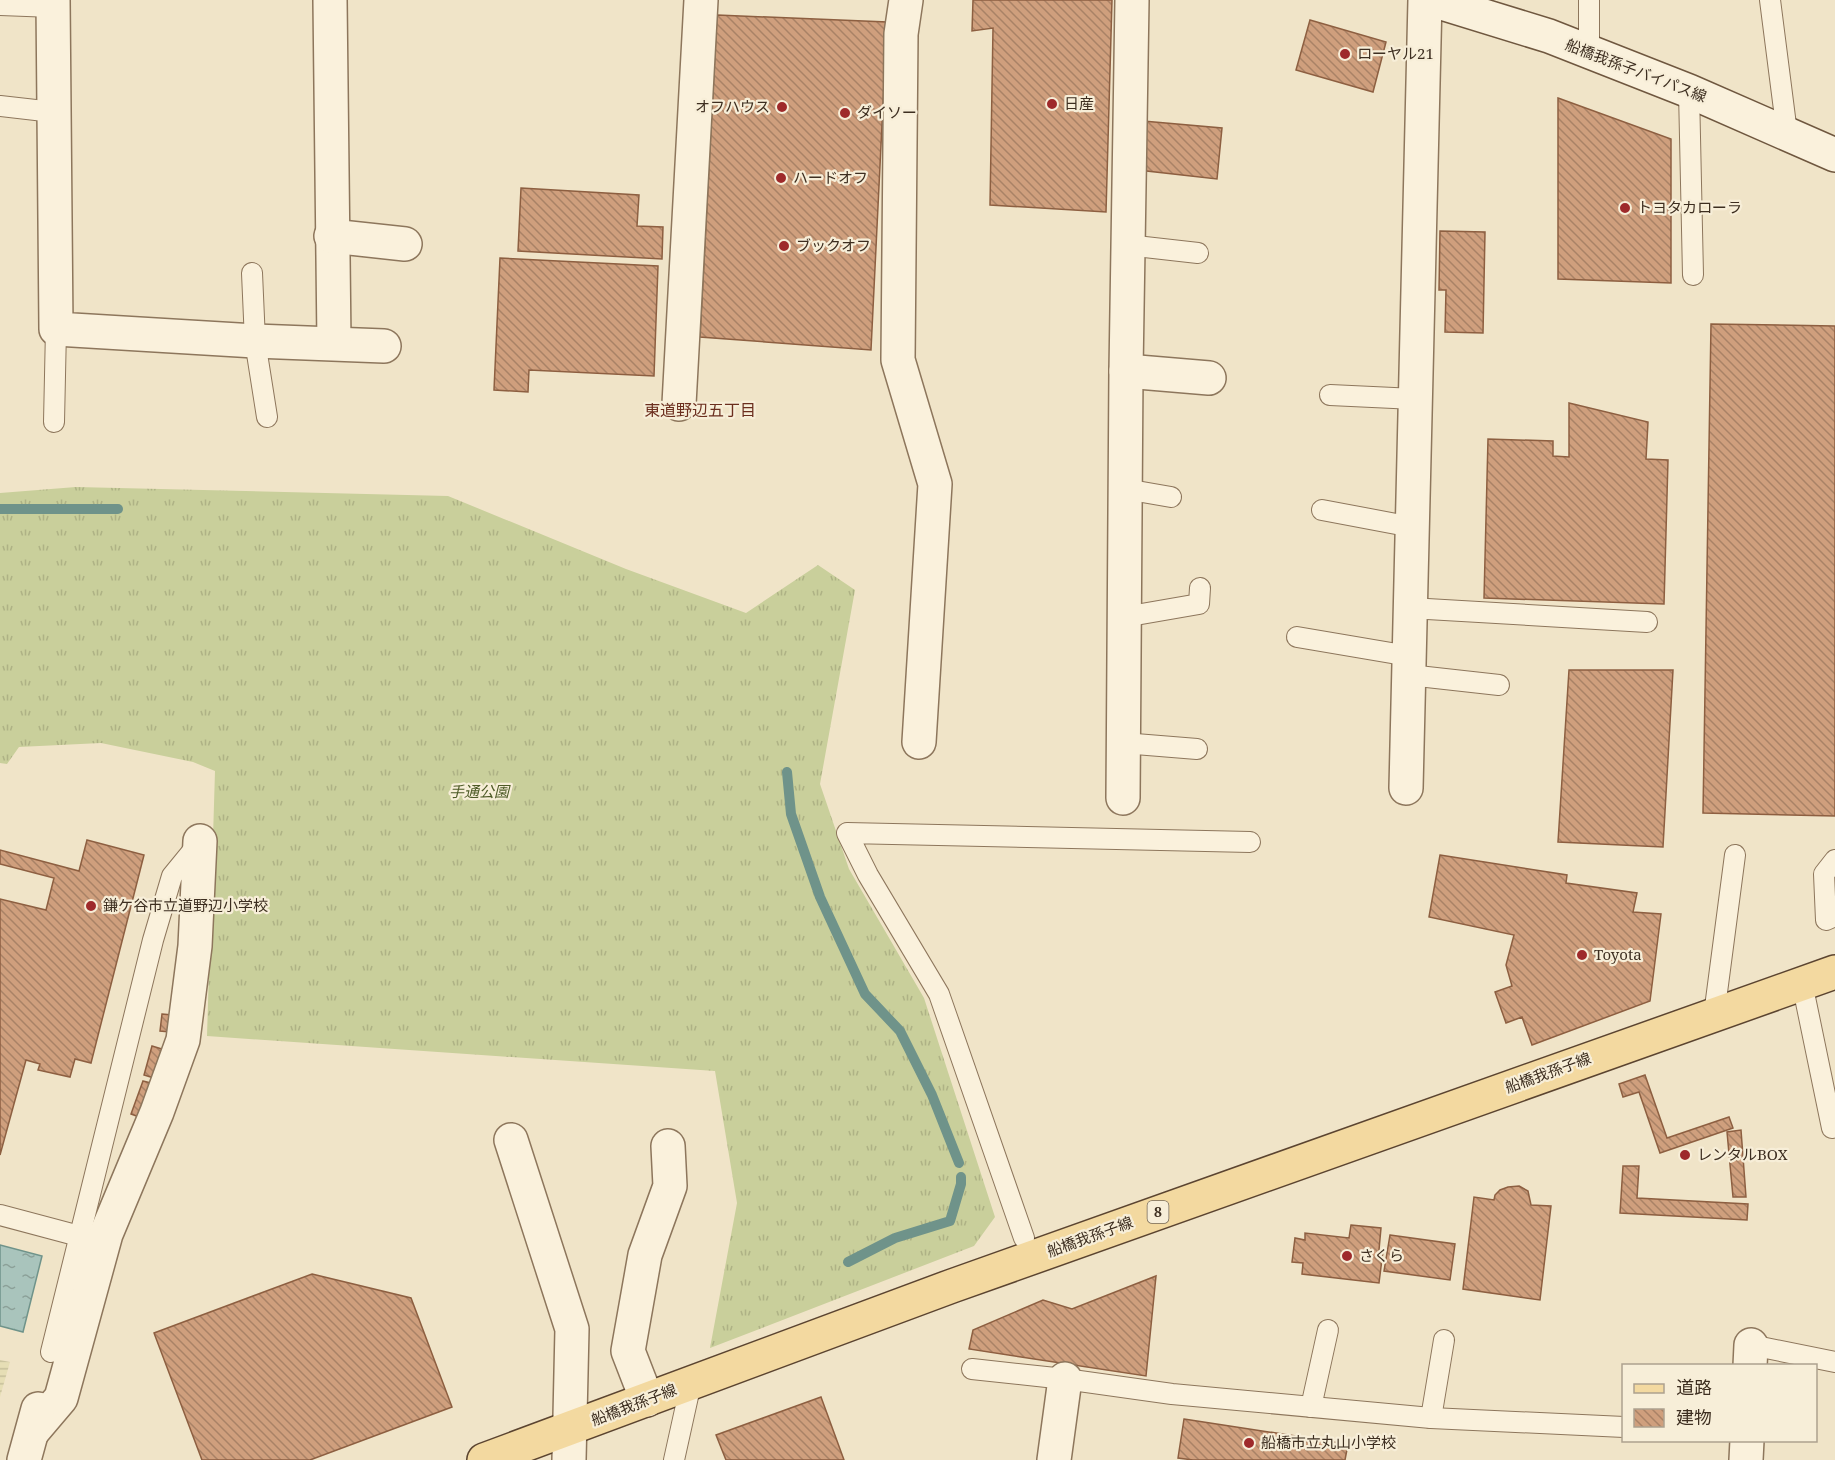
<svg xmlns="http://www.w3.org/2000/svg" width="1835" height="1460" font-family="'Noto Serif','Noto Sans JP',serif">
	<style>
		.farmland { fill: url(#farmland-rules) }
		.grass { fill: url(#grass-tufts) }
		.water { fill: url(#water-ripples); stroke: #6f938a; stroke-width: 1.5 }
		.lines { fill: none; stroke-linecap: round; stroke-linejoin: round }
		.stream { stroke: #6f938a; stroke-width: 10 }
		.building { fill: url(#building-back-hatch); stroke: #8d5f41; stroke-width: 1.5 }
		.lane-casing { stroke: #8d765c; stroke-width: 22 }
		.street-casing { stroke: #8d765c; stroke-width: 36 }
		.secondary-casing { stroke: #6f573f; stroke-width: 36 }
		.primary-casing { stroke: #5b4430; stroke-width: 36 }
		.lane { stroke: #faf1dc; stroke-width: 20 }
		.street { stroke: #faf1dc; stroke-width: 33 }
		.secondary { stroke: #faf1dc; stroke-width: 33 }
		.primary { stroke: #f3d9a0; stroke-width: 33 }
		.poi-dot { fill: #9e2a2b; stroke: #f7eed8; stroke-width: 2 }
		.labels { text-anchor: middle; stroke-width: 4.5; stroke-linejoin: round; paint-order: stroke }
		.shield { fill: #f7eed8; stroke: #756857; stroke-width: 1.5 }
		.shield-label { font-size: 14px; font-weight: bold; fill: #3d2e20 }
		.poi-label { font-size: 15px; fill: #3d2e20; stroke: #f7eed8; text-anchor: start }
		.street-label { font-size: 15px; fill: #3d2e20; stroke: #f7eed8 }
		.park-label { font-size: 15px; font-style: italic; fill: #4d5a26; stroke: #f7eed8 }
		.neighbourhood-label { font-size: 16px; fill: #6b2e1e; stroke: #f7eed8 }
	</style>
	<defs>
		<pattern id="farmland-rules" width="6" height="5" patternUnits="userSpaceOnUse" patternTransform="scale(1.5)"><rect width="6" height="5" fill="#e6deb5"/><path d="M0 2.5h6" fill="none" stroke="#c6bf9b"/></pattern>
		<pattern id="grass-tufts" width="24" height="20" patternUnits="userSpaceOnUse" patternTransform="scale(1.5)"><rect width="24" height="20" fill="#c9cf9b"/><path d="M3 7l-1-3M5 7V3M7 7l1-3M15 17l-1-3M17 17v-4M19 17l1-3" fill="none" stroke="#aeb285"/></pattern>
		<pattern id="water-ripples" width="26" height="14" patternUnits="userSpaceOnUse" patternTransform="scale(1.5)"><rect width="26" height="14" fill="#a9c4bc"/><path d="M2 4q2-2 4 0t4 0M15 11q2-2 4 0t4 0" fill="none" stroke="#8ba098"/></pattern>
		<pattern id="building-back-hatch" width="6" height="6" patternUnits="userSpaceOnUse" patternTransform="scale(1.5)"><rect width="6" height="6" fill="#cf9f7d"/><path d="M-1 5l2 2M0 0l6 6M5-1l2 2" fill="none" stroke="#a98266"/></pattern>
	</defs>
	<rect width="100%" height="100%" fill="#f0e4c8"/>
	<!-- farmland -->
	<path class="farmland" d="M 0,1360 L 10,1362 L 0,1397 Z"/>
	<!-- grass -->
	<path class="grass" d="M 76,487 L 448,496 L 626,569 L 746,613 L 818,565 L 855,590 L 820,784 L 849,869 L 924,998 L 995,1217 L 974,1246 L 710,1348 L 737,1203 L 715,1071 L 207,1036 L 215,771 L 193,762 L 101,743 L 19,747 L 7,764 L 0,763 L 0,493 Z"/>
	<!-- water -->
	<path class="water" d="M 0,1245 L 42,1256 L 23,1332 L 0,1326 Z"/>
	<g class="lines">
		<!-- stream -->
		<g class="stream">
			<path d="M 0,509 L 118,509"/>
			<path d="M 787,772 L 791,814 L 820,897 L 865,994 L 900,1031 L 932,1095 L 959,1163"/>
			<path d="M 848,1262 L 895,1238 L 950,1221 L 961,1184 L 961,1177"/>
		</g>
	</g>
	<!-- building -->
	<g class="building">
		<path d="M 973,0 L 1112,0 L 1106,212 L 990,205 L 993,28 L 972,31 Z"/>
		<path d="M 717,15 L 887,22 L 871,350 L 700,337 Z"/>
		<path d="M 1310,20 L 1386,42 L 1373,92 L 1296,70 Z"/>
		<path d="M 1558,98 L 1671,139 L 1671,283 L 1558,279 Z"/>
		<path d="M 1143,121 L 1222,128 L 1217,179 L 1138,170 Z"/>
		<path d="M 521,188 L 639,195 L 637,226 L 663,227 L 662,259 L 518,251 Z"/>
		<path d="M 1440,231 L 1485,232 L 1483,333 L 1445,332 L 1446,290 L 1439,290 Z"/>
		<path d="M 500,258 L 658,266 L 654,376 L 529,370 L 528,392 L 494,390 Z"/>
		<path d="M 1711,324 L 1835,326 L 1835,816 L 1703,813 Z"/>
		<path d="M 1569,403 L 1648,422 L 1646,459 L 1668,460 L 1664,604 L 1484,598 L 1488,439 L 1553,441 L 1553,456 L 1569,457 Z"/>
		<path d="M 1569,670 L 1673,670 L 1663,847 L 1558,842 Z"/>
		<path d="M 87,840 L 144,855 L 91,1063 L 75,1059 L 70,1077 L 38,1070 L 40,1064 L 26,1060 L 0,1155 L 0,899 L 46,910 L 54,878 L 0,864 L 0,850 L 79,871 Z"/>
		<path d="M 1440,855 L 1567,875 L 1566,883 L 1637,893 L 1633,912 L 1661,914 L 1650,1001 L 1532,1045 L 1522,1017 L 1506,1023 L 1495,992 L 1512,986 L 1506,965 L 1514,935 L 1429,917 Z"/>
		<path d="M 162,1014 L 172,1015 L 170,1032 L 160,1031 Z"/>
		<path d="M 152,1046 L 162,1049 L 154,1078 L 144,1075 Z"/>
		<path d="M 1645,1075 L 1667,1138 L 1729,1117 L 1733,1128 L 1660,1153 L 1639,1092 L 1623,1097 L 1619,1084 Z"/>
		<path d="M 143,1081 L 155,1084 L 142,1118 L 131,1114 Z"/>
		<path d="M 1741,1130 L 1746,1197 L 1733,1197 L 1727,1132 Z"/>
		<path d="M 1623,1166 L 1639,1166 L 1637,1198 L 1748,1204 L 1747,1220 L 1620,1213 Z"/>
		<path d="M 1519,1186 L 1528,1191 L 1531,1205 L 1551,1206 L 1540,1300 L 1463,1289 L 1474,1197 L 1494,1200 L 1495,1195 L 1500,1190 L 1508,1187 Z"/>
		<path d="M 1351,1225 L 1381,1228 L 1379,1250 L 1383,1251 L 1379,1283 L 1302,1274 L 1303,1263 L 1292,1262 L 1295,1238 L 1305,1240 L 1305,1233 L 1349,1238 Z"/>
		<path d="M 1390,1235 L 1455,1244 L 1450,1280 L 1384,1271 Z"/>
		<path d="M 312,1274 L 411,1298 L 452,1407 L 310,1460 L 202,1460 L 154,1333 Z"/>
		<path d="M 1156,1276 L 1146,1376 L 969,1349 L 973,1330 L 1043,1300 L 1072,1309 Z"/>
		<path d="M 821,1397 L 844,1460 L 726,1460 L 716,1435 Z"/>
		<path d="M 1184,1419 L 1348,1444 L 1345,1460 L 1193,1460 L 1178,1458 Z"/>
	</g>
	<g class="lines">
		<defs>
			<g id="lane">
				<path d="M 1770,0 L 1787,133"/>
				<path d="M 0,5 L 53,7"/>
				<path d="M 1589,52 L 1589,0"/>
				<path d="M 1689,91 L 1693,275"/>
				<path d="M 0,106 L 53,112"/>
				<path d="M 1127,245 L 1198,253"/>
				<path d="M 252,273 L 255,341 L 267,417"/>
				<path d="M 1330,395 L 1415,399"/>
				<path d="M 54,422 L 56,329"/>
				<path d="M 1125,489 L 1171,497"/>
				<path d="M 1322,510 L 1412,527"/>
				<path d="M 1410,608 L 1647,622"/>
				<path d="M 1124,617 L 1199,604 L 1200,588"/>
				<path d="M 1297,637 L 1409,656"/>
				<path d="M 1409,675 L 1499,685"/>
				<path d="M 1123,743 L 1197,749"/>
				<path d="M 1835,860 L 1824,874 L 1826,920 L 1835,916"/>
				<path d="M 1802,983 L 1832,1128"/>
				<path d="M 1714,1015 L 1735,855"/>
				<path d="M 0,1215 L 79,1236"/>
				<path d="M 1024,1238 L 939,994 L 868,875 L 847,833 L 1250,842"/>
				<path d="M 1751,1345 L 1835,1362"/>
				<path d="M 51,1352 L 153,940 L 172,876 L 199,843"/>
				<path d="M 972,1369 L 1065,1379 L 1172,1394 L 1431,1418 L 1624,1427"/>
				<path d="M 1311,1407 L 1328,1330"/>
				<path d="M 1431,1418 L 1444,1340"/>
				<path d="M 674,1460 L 691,1383"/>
			</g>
			<g id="street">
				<path d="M 53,0 L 56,329 L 255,341 L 384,346"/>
				<path d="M 330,0 L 334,343"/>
				<path d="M 906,0 L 901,34 L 898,360 L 935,484 L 919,742"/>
				<path d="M 331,236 L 405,244"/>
				<path d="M 1126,371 L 1209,378"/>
				<path d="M 679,404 L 701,0"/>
				<path d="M 1406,788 L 1425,0"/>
				<path d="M 1123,798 L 1126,371 L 1132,0"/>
				<path d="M 511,1140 L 572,1329 L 569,1460"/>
				<path d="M 1750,1366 L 1751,1345"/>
				<path d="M 647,1400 L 628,1351 L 645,1255 L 670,1186 L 668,1146"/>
				<path d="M 33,1431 L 61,1398 L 106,1234 L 157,1112 L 183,1040 L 195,946 L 200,841"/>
				<path d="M 24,1460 L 38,1409"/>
				<path d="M 1054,1460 L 1065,1379"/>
				<path d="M 1746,1460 L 1747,1440"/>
			</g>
			<path id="secondary" d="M 1432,0 L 1549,36 L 1689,91 L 1835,155"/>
			<path id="primary" d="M 484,1460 L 952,1286 L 1835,972"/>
		</defs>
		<!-- lane casing -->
		<use href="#lane" class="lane-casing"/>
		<!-- street casing -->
		<use href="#street" class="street-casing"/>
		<!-- secondary casing -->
		<use href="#secondary" class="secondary-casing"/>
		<!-- primary casing -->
		<use href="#primary" class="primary-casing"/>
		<!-- lane -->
		<use href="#lane" class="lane"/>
		<!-- street -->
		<use href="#street" class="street"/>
		<!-- secondary -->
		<use href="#secondary" class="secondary"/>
		<!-- primary -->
		<use href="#primary" class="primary"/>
	</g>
	<!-- markers -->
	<g class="poi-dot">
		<circle cx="1345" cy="54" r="6"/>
		<circle cx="1052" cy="104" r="6"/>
		<circle cx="782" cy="107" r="6"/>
		<circle cx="845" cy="113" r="6"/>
		<circle cx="781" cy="178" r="6"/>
		<circle cx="1625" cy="208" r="6"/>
		<circle cx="784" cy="246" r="6"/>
		<circle cx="91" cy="906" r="6"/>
		<circle cx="1582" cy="955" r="6"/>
		<circle cx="1685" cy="1155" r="6"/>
		<circle cx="1347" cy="1256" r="6"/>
		<circle cx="1249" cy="1443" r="6"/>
	</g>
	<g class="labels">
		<!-- shield labels -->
		<rect class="shield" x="1147.5" y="1201" width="21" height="22" rx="4.5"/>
		<g class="shield-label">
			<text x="1158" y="1217">8</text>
		</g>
		<!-- poi labels -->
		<g class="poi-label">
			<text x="1357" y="59">ローヤル21</text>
			<text x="1064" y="109">日産</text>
			<text x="770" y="112" text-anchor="end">オフハウス</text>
			<text x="857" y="118">ダイソー</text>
			<text x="793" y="183">ハードオフ</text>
			<text x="1637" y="213">トヨタカローラ</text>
			<text x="796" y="251">ブックオフ</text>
			<text x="103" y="911">鎌ケ谷市立道野辺小学校</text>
			<text x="1594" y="960">Toyota</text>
			<text x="1697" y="1160">レンタルBOX</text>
			<text x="1359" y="1261">さくら</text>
			<text x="1261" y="1448">船橋市立丸山小学校</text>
		</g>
		<!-- street labels -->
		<g class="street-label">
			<text transform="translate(1636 71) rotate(21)" y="5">船橋我孫子バイパス線</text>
			<text transform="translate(1548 1073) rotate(-20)" y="5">船橋我孫子線</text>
			<text transform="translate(1090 1237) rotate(-20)" y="5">船橋我孫子線</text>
			<text transform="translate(634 1405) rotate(-21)" y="5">船橋我孫子線</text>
		</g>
		<!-- park labels -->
		<g class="park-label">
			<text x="479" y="797">手通公園</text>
		</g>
		<!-- neighbourhood labels -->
		<g class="neighbourhood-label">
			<text x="700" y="416">東道野辺五丁目</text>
		</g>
	</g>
	<!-- legend -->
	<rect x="1622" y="1364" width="195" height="78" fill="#f7eed8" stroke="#ada18e" stroke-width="1.5"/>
	<rect x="1634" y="1384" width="30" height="9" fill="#f3d9a0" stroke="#ada18e" stroke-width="1.5"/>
	<text x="1676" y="1394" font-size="18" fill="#3d2e20">道路</text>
	<rect x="1634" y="1409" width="30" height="18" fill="url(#building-back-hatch)" stroke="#ada18e" stroke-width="1.5"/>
	<text x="1676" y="1424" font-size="18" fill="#3d2e20">建物</text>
</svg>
